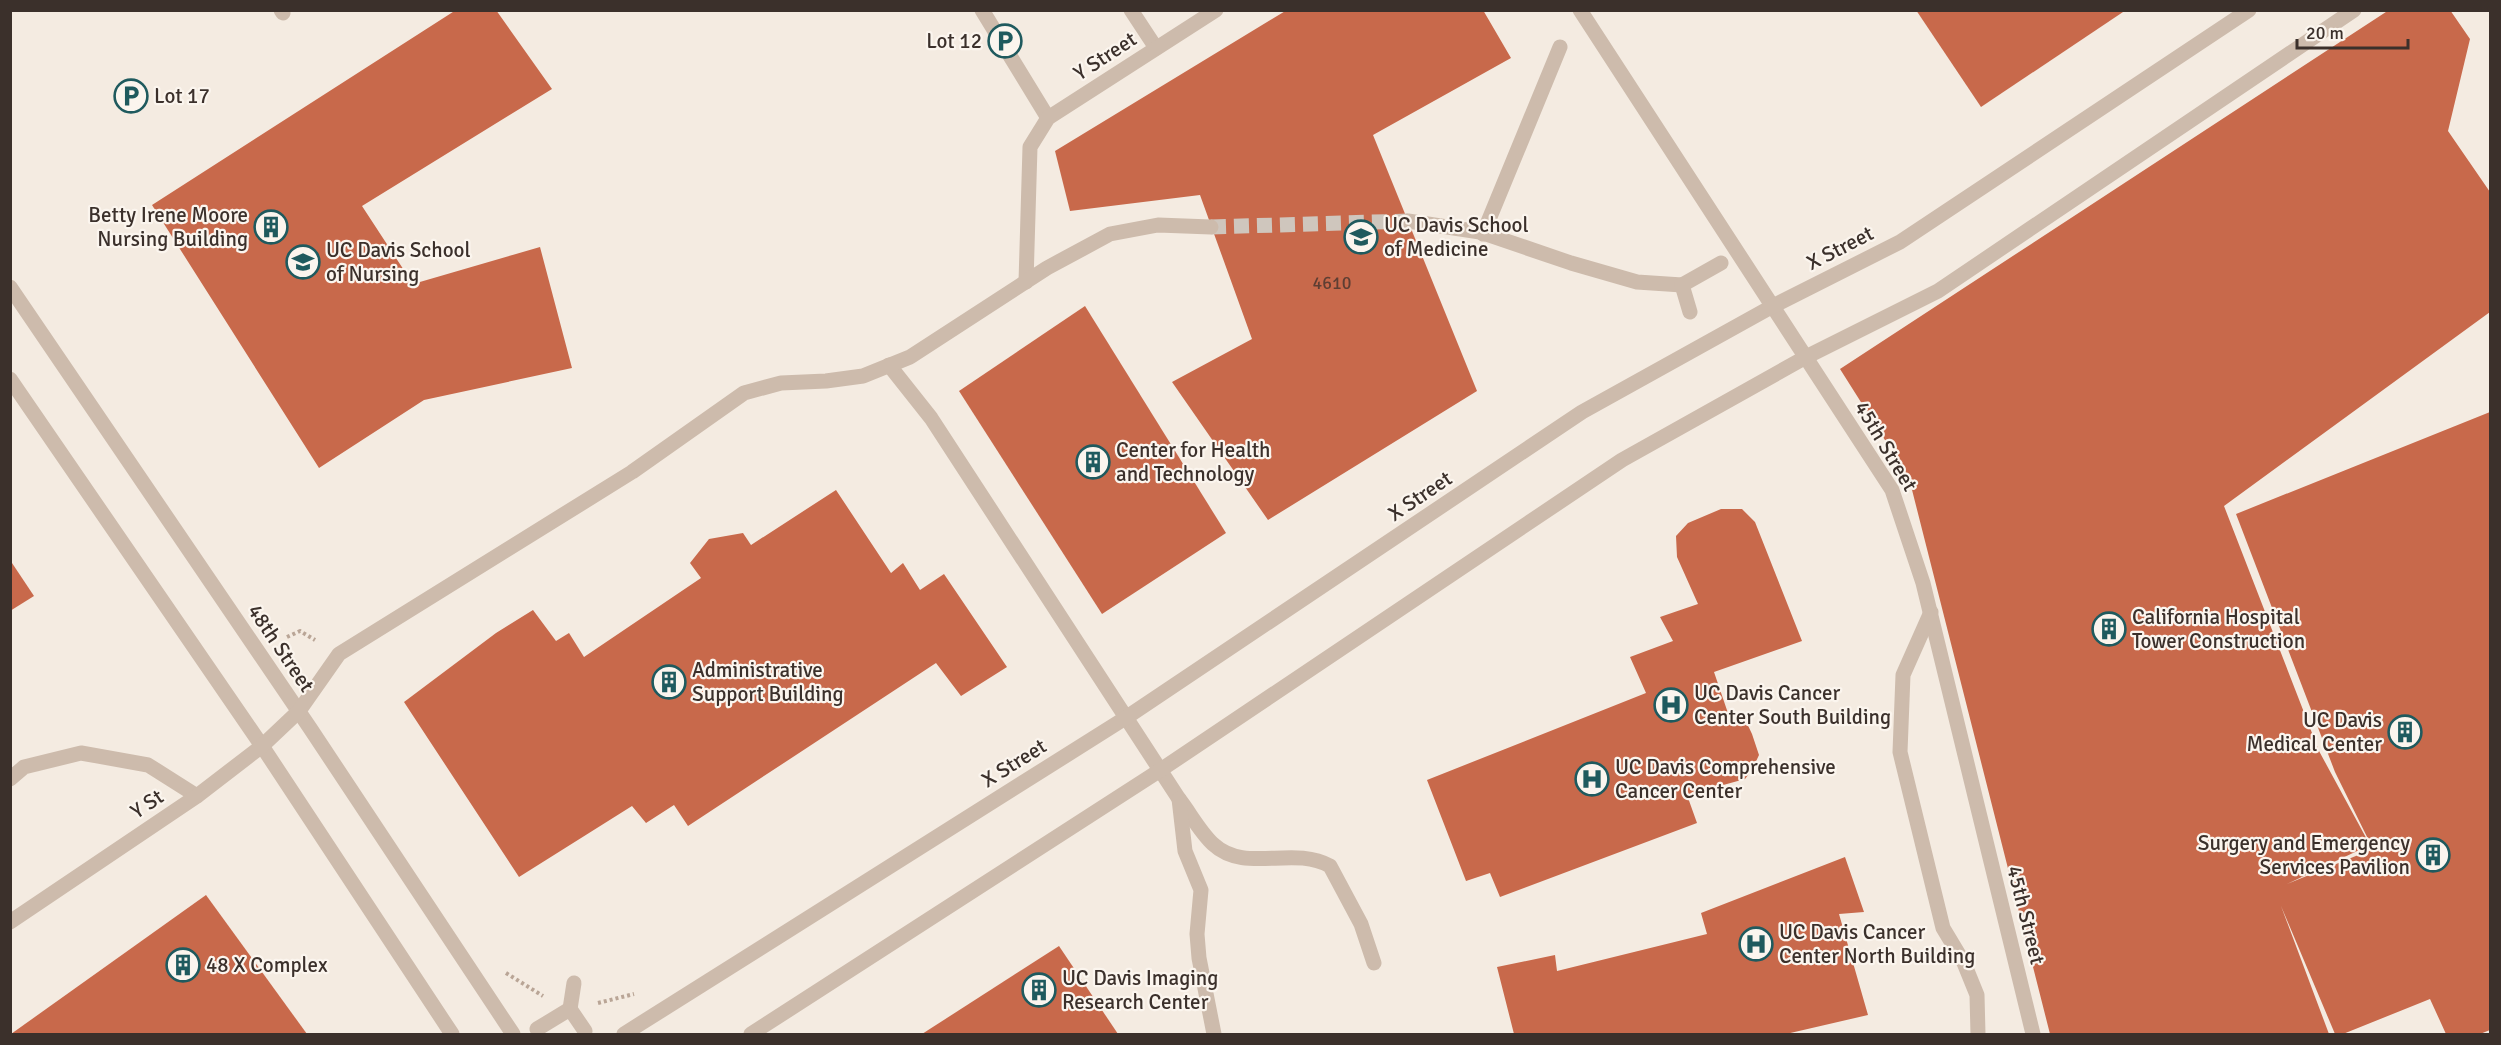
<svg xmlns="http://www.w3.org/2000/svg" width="2501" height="1045" font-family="Signika,sans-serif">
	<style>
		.building { fill: #c8694b }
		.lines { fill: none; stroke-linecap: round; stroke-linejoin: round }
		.minor-tunnel { stroke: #cfc6bd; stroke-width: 15; stroke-dasharray: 15 8; stroke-linecap: butt }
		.path { stroke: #b9a596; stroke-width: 4; stroke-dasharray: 3 3; stroke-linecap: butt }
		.minor { stroke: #cdbbac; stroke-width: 15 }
		.labels { text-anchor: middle; stroke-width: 4.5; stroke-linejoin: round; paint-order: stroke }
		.number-label { font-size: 18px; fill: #5e3e33 }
		.poi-label { font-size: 21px; fill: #3b302b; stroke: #fbf5ee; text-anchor: start }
		.street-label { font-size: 21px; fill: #3b302b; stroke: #fbf5ee }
	</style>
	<rect width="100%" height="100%" fill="#f4ebe1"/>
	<!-- building -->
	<g class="building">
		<path d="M 456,10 L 496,10 L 552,89 L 362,206 L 413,284 L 540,247 L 572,368 L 424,400 L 319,468 L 152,205 Z"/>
		<path d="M 1287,10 L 1483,10 L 1511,58 L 1373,135 L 1477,391 L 1268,520 L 1172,382 L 1252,339 L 1200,195 L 1070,211 L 1055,151 Z"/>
		<path d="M 1916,10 L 2126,10 L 1981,107 Z"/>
		<path d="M 2389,10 L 2450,10 L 2470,39 L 2448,131 L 2490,192 L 2490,312 L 2224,506 L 2319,751 L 2370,845 L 2287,884 L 2373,849 L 2335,772 L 2236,514 L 2490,412 L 2490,1030 L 2480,1034 L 2446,1034 L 2430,999 L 2343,1034 L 2335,1034 L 2281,906 L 2329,1034 L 2050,1034 L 1909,478 L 1840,369 Z"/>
		<path d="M 1085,306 L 1226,533 L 1102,614 L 959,391 Z"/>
		<path d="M 836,490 L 891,573 L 903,563 L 920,590 L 944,574 L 1007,667 L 961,696 L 936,663 L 688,826 L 674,805 L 646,823 L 632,806 L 519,877 L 404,702 L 496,633 L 533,610 L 556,641 L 569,633 L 584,657 L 701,578 L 690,563 L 709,539 L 743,533 L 751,545 Z"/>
		<path d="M 1721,509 L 1742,509 L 1755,522 L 1802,641 L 1714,672 L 1731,722 L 1744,717 L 1752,734 L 1759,755 L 1752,770 L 1745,779 L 1687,795 L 1697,823 L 1500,897 L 1490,873 L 1466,881 L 1427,780 L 1646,693 L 1630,657 L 1673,641 L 1660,617 L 1698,604 L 1677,557 L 1676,536 L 1688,523 Z"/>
		<path d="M 10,560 L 34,596 L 10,611 Z"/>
		<path d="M 1845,857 L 1864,912 L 1839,914 L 1868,1015 L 1786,1034 L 1514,1034 L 1497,967 L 1555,955 L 1557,971 L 1707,934 L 1701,913 Z"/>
		<path d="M 206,895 L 307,1034 L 11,1034 Z"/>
		<path d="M 1059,946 L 1118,1034 L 922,1034 Z"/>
	</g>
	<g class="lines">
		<!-- minor-tunnel -->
		<path class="minor-tunnel" d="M 1211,227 L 1408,221"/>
		<!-- path -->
		<g class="path">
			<path d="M 287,637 L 300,631 L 315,640"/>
			<path d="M 506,973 L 543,996"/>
			<path d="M 598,1003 L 634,994"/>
		</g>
		<!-- minor -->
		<g class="minor">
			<path d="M 281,10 L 283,13"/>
			<path d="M 982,10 L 1048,118"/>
			<path d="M 1131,10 L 1156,48"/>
			<path d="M 1580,10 L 1892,490 L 1923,583 L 2033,1034"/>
			<path d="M 1408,221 L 1480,232 L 1571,263 L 1637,282 L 1682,285"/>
			<path d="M 1483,234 L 1560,47"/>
			<path d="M 1026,282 L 1030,147 L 1048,118 L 1216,10"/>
			<path d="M 10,287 L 310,728 L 513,1034"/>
			<path d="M 1690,312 L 1682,285 L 1721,263"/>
			<path d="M 889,365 L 931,418 L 1179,799 C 1190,813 1200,832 1213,844 C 1245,874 1293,845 1330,866 L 1361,924 L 1374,963"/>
			<path d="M 10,379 L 262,746 L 452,1034"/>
			<path d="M 1931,612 L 1903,675 L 1900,752 L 1943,928 L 1964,963 L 1977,995 L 1978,1034"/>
			<path d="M 10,779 L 24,767 L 81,753 L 148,765 L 197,796"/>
			<path d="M 1179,799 L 1185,851 L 1201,890 L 1197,934 L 1199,958 L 1214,1034"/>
			<path d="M 10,922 L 197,796 L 262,746 L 299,711 L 339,654 L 632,472 L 744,393 L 781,383 L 826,381 L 863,376 L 910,357 L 1047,268 L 1110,234 L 1158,225 L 1211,227"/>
			<path d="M 570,1009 L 574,983"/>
			<path d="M 537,1029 L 570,1009 L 585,1031"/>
			<path d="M 624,1034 L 1127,717 L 1582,412 L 1773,306 L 1900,242 L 2249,10"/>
			<path d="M 751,1034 L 1162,769 L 1622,460 L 1806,357 L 1938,291 L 2354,10"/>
		</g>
	</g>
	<!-- icons -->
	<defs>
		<symbol id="parking-ring" viewBox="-11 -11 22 22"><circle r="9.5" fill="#fbf5ee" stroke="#1f5a5e" stroke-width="1.5"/><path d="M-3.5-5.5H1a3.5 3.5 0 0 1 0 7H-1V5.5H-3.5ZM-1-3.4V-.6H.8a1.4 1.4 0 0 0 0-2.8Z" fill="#1f5a5e"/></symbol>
		<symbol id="building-ring" viewBox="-11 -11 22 22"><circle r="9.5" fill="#fbf5ee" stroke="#1f5a5e" stroke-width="1.5"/><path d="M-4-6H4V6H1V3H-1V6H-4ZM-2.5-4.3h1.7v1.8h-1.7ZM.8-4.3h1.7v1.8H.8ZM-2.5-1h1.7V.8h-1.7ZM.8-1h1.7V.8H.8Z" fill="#1f5a5e"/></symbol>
		<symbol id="university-ring" viewBox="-11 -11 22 22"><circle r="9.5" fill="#fbf5ee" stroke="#1f5a5e" stroke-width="1.5"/><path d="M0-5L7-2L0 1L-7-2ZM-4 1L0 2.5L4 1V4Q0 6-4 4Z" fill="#1f5a5e"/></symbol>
		<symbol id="hospital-ring" viewBox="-11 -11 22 22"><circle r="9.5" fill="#fbf5ee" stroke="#1f5a5e" stroke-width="1.5"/><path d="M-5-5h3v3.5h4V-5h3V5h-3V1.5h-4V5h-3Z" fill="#1f5a5e"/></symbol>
	</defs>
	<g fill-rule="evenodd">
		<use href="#parking-ring" x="986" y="22" width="38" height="38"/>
		<use href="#parking-ring" x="112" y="77" width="38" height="38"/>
		<use href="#building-ring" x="252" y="208" width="38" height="38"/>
		<use href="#university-ring" x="1342" y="218" width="38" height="38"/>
		<use href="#university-ring" x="284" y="243" width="38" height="38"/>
		<use href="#building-ring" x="1074" y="443" width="38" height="38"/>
		<use href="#building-ring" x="2090" y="610" width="38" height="38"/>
		<use href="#building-ring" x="650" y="663" width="38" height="38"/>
		<use href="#hospital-ring" x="1652" y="686" width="38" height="38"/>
		<use href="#building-ring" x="2386" y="713" width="38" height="38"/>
		<use href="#hospital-ring" x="1573" y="760" width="38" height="38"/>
		<use href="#building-ring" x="2414" y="836" width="38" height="38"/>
		<use href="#hospital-ring" x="1737" y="925" width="38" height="38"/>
		<use href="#building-ring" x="164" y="946" width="38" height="38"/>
		<use href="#building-ring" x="1020" y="971" width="38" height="38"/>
	</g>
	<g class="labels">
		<!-- number labels -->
		<g class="number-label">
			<text x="1332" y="289">4610</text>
		</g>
		<!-- poi labels -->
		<g class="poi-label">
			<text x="982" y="48" text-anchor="end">Lot 12</text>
			<text x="154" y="103">Lot 17</text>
			<text x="248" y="222" text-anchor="end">Betty Irene Moore<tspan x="248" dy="24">Nursing Building</tspan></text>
			<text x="1384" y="232">UC Davis School<tspan x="1384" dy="24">of Medicine</tspan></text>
			<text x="326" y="257">UC Davis School<tspan x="326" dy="24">of Nursing</tspan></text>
			<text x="1116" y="457">Center for Health<tspan x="1116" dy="24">and Technology</tspan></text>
			<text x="2132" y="624">California Hospital<tspan x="2132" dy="24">Tower Construction</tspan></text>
			<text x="692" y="677">Administrative<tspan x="692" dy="24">Support Building</tspan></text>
			<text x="1694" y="700">UC Davis Cancer<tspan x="1694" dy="24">Center South Building</tspan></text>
			<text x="2382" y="727" text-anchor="end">UC Davis<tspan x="2382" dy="24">Medical Center</tspan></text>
			<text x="1615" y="774">UC Davis Comprehensive<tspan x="1615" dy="24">Cancer Center</tspan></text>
			<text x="2410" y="850" text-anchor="end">Surgery and Emergency<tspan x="2410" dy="24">Services Pavilion</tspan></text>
			<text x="1779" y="939">UC Davis Cancer<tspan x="1779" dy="24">Center North Building</tspan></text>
			<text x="206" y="972">48 X Complex</text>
			<text x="1062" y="985">UC Davis Imaging<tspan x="1062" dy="24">Research Center</tspan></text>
		</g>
		<!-- street labels -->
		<g class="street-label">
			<text transform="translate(1105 56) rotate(-33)" y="7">Y Street</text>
			<text transform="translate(1840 248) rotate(-27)" y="7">X Street</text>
			<text transform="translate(1886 446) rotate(59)" y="7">45th Street</text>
			<text transform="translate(1420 496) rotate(-34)" y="7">X Street</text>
			<text transform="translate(281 648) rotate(56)" y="7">48th Street</text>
			<text transform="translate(1014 763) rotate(-32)" y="7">X Street</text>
			<text transform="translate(147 804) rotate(-34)" y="7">Y St</text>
			<text transform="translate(2026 915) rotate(76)" y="7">45th Street</text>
		</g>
	</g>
	<!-- border -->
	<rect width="2501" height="1045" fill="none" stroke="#3b302b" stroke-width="24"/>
	<!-- scale -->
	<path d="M2297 39v9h111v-9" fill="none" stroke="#3b302b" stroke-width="3"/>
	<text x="2306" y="39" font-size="18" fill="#3b302b" stroke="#fbf5ee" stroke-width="4.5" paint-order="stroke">20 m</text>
</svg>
